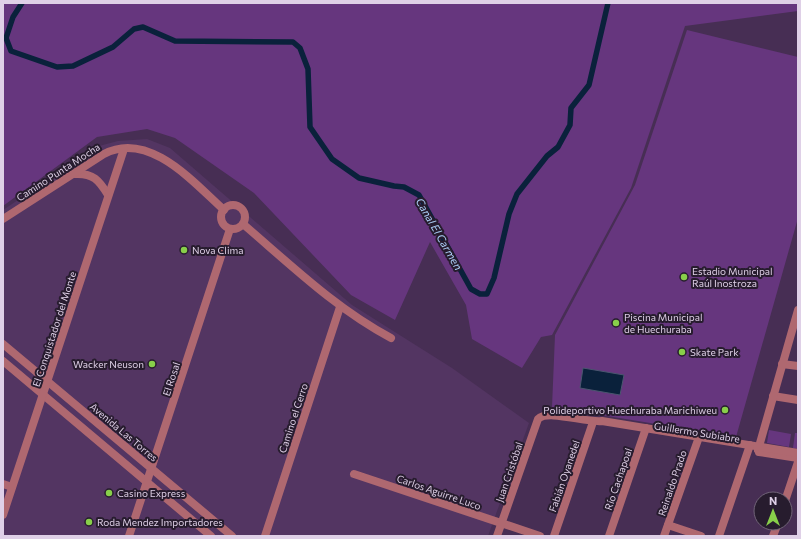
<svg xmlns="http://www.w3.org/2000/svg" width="801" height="539" font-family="Commissioner,sans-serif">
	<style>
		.built { fill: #533562 }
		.green { fill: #66367e }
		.water { fill: #0a213b; stroke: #4a566f }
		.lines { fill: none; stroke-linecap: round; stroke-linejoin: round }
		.canal { stroke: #0a213b; stroke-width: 5.5 }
		.minor { stroke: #af6870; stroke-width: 8 }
		.poi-dot { fill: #88cf4a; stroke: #271c2e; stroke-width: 1.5 }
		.labels { text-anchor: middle; stroke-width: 4; stroke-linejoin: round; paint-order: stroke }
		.street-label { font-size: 10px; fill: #dfd0e7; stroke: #271c2e }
		.poi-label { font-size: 10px; fill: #dfd0e7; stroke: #271c2e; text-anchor: start }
		.water-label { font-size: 11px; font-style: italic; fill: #accff8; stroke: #271c2e }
	</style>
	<rect width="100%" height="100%" fill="#472e54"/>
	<!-- built -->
	<path class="built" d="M 147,139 L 170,148 L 352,305 L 452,368 L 529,423 L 488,536 L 3,536 L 3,210 L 99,146 L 118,141 Z"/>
	<!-- green -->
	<g class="green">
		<path d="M 3,3 L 798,3 L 798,11 L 685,26 L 631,188 L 552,335 L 541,337 L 522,368 L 472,339 L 466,305 L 430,242 L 395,320 L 351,295 L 254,193 L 175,138 L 147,129 L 97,137 L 3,206 Z"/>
		<path d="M 687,30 L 798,57 L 798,218 L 736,437 L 552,407 L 555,335 L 635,185 Z"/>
		<path d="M 769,430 L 791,434 L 789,447 L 767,443 Z"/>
		<path d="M 795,433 L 798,433 L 798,449 L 793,448 Z"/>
	</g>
	<!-- water -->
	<path class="water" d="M 583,368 L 624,375 L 620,395 L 580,388 Z"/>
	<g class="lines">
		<!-- canal -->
		<path class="canal" d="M 22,3 L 13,17 L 6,38 L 11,51 L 57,67 L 73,66 L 113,47 L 134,29 L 143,27 L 175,41 L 293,42 L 300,48 L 308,69 L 310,127 L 332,159 L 359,178 L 394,186 L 404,187 L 419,195 L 471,289 L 480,294 L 487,294 L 494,278 L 509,214 L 517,194 L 547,156 L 558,147 L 570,125 L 571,108 L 589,85 L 608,3"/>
		<!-- minor -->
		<g class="minor">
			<path d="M 75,174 C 93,173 99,180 108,195"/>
			<circle cx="233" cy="217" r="12"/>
			<path d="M 3,219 L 104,154 C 149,130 194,183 224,210"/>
			<path d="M 243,224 C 291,265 335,308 391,338"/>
			<path d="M 3,344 L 232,536"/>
			<path d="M 3,361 L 211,536"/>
			<path d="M 782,364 L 798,366"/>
			<path d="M 773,396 L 798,400"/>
			<path d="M 758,450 L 798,310"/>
			<path d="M 759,452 L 798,458"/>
			<path d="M 354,474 L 540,536"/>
			<path d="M 3,484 L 12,487"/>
			<path d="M 785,501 L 798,462"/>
			<path d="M 3,515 L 124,149"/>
			<path d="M 668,525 L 701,536"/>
			<path d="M 129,536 L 230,229"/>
			<path d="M 265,536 L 340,307"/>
			<path d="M 497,536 L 538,419 C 548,409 586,423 602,421 L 798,453"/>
			<path d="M 554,536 L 593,422"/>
			<path d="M 609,536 L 646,428"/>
			<path d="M 664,536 L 699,437"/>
			<path d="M 719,536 L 750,445"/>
			<path d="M 773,536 L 778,523"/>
		</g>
	</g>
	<!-- markers -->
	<g class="poi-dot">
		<circle cx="184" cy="250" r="4"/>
		<circle cx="684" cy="277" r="4"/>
		<circle cx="616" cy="323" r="4"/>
		<circle cx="682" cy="352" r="4"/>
		<circle cx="152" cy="364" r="4"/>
		<circle cx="725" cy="410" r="4"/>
		<circle cx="109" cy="493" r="4"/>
		<circle cx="89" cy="522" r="4"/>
	</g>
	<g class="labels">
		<!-- street labels -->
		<g class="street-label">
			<text transform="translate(58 172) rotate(-33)" y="4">Camino Punta Mocha</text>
			<text transform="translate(54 329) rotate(-72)" y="4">El Conquistador del Monte</text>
			<text transform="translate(171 379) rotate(-72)" y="4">El Rosal</text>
			<text transform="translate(293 418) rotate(-72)" y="4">Camino el Cerro</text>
			<text transform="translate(124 432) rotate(40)" y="4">Avenida Las Torres</text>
			<text transform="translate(697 432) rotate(9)" y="4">Guillermo Subiabre</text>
			<text transform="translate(509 472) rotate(-71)" y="4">Juan Cristóbal</text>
			<text transform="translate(564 476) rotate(-71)" y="4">Fabián Oyanedel</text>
			<text transform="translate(618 479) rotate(-71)" y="4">Río Cachapoal</text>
			<text transform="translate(672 483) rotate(-71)" y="4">Reinaldo Prado</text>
			<text transform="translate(439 492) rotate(19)" y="4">Carlos Aguirre Luco</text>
		</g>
		<!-- poi labels -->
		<g class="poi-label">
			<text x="192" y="254">Nova Clima</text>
			<text x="692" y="275">Estadio Municipal<tspan x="692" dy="12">Raúl Inostroza</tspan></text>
			<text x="624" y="321">Piscina Municipal<tspan x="624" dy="12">de Huechuraba</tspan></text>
			<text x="690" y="356">Skate Park</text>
			<text x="144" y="368" text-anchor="end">Wacker Neuson</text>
			<text x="717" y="414" text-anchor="end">Polideportivo Huechuraba Marichiweu</text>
			<text x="117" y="497">Casino Express</text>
			<text x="97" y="526">Roda Mendez Importadores</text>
		</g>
		<!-- water labels -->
		<g class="water-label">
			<text transform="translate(439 234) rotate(60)" y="4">Canal El Carmen</text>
		</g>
	</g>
	<!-- border -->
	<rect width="801" height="539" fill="none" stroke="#dfd0e7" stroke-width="8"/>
	<!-- north arrow -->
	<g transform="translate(773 511)"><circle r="19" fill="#271c2e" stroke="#716478"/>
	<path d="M0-3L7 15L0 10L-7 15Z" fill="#88cf4a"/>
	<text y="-6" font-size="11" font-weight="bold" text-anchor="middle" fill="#dfd0e7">N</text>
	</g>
</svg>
